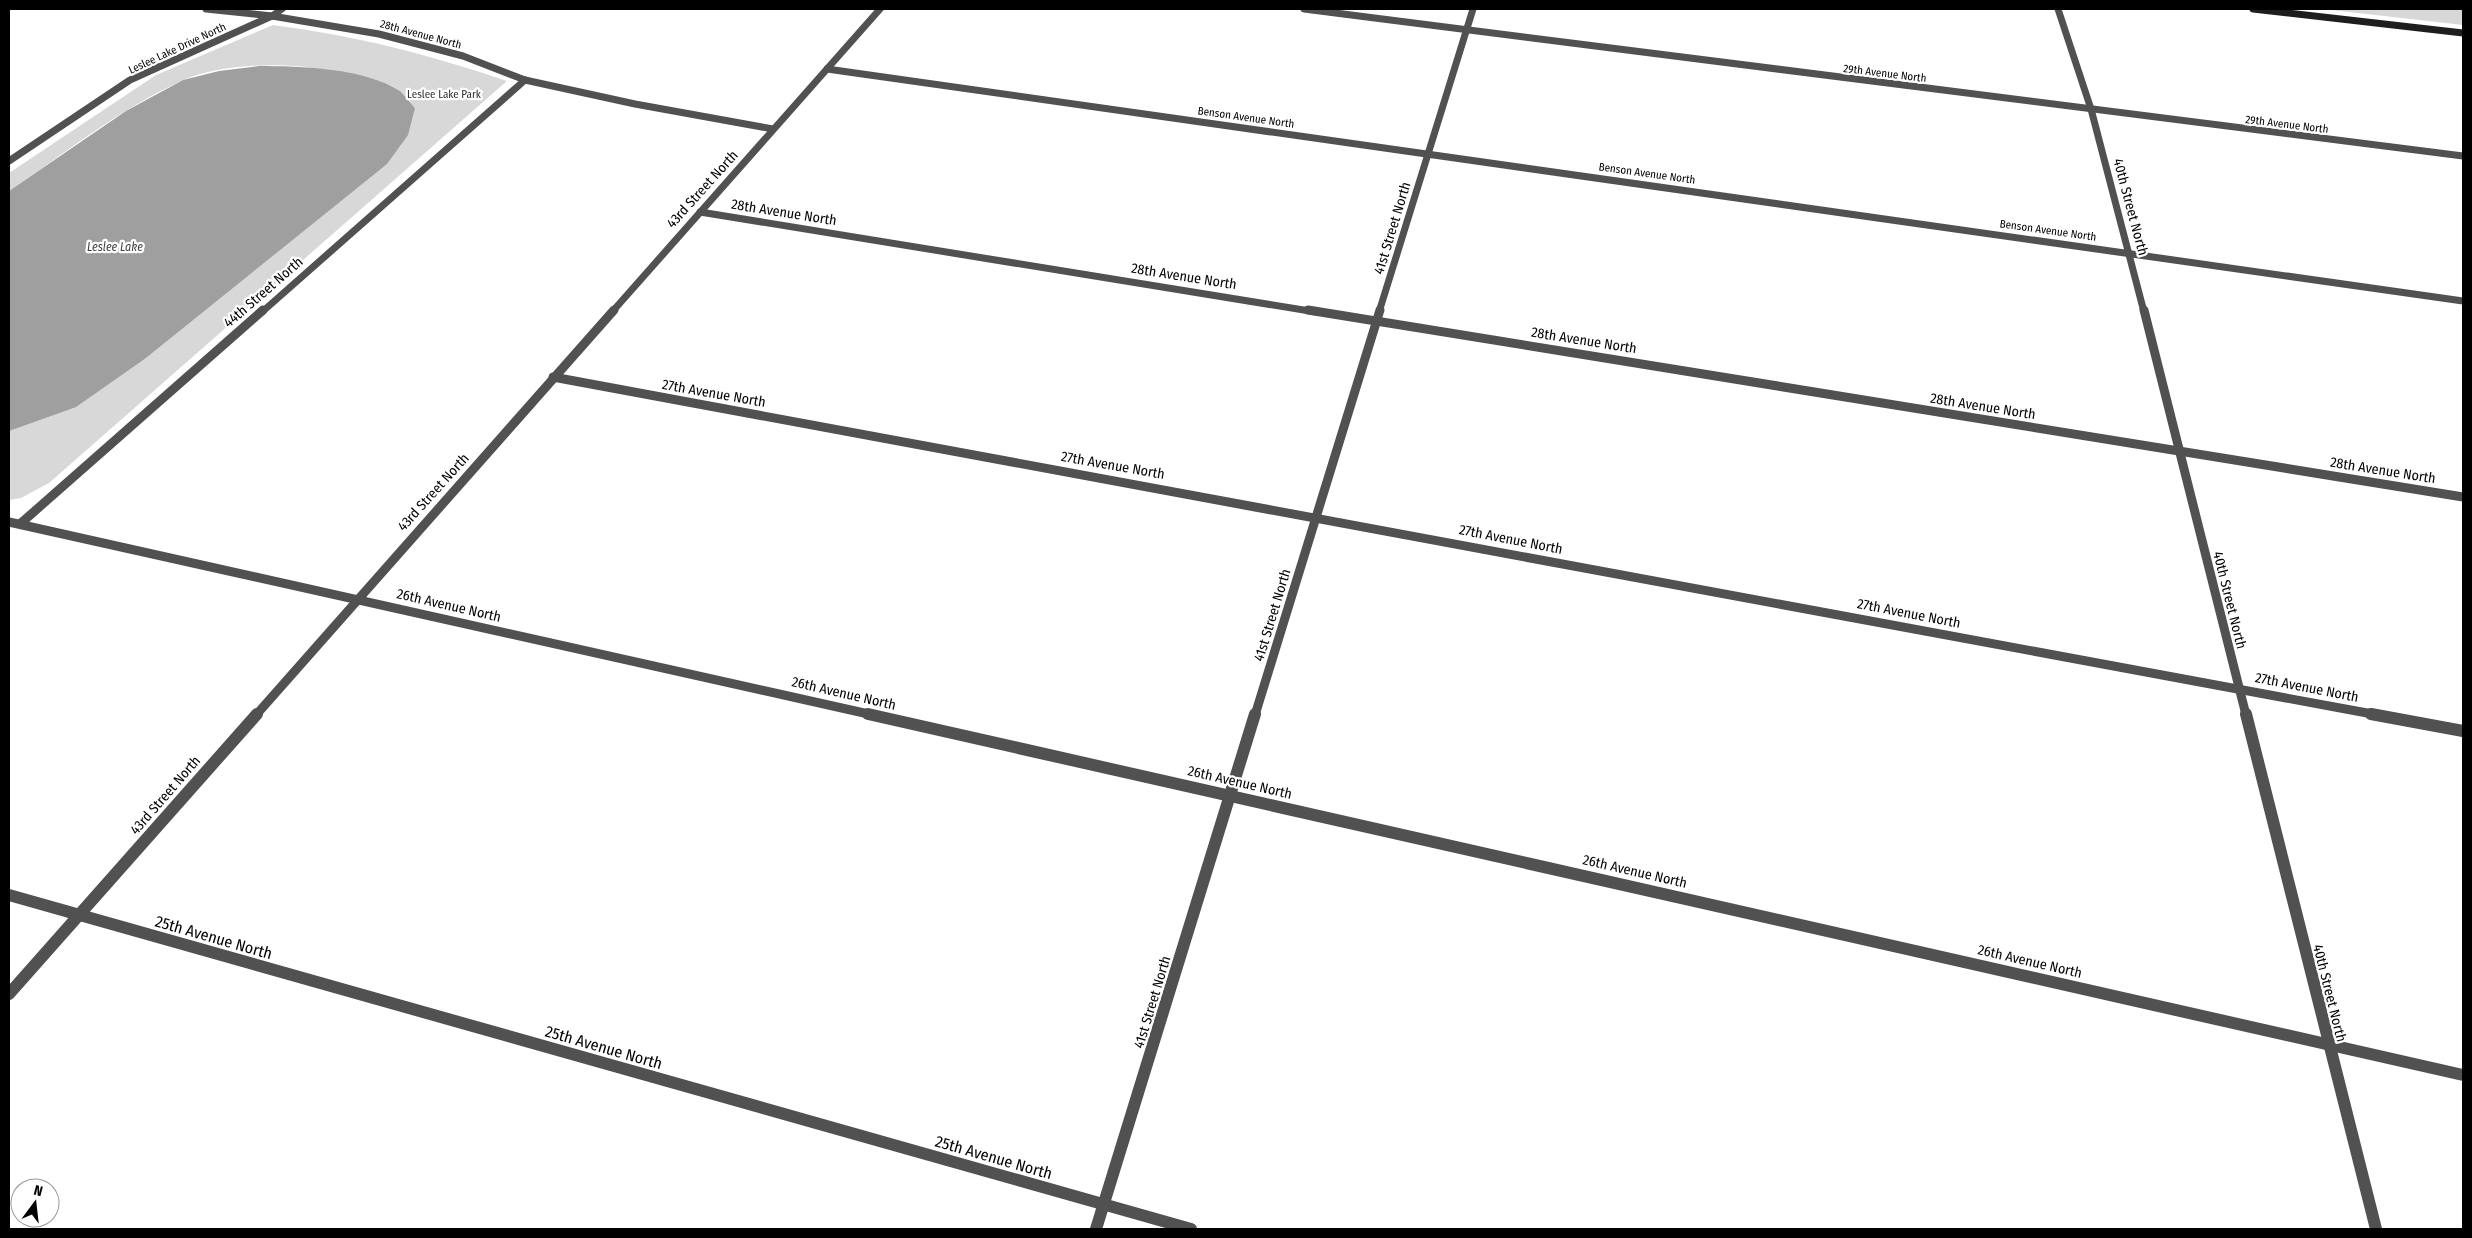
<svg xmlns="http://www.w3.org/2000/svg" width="2472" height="1238" font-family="'Fira Sans Condensed',sans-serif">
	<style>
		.green { fill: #d8d8d8 }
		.water { fill: #9f9f9f }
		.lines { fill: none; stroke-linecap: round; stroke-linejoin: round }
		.street-far2 { stroke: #515151; stroke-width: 7 }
		.street-far1 { stroke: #515151; stroke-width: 9 }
		.street { stroke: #515151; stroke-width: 12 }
		.secondary { stroke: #1e1e1e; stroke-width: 7 }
		.labels { text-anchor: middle; stroke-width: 4.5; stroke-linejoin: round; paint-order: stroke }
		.far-street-label { font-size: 11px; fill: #000; stroke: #fff }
		.far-park-label { font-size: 11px; fill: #2f2f2f; stroke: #fff }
		.far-water-label { font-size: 12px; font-style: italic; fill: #404040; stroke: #fff }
		.street-label { font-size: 14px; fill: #000; stroke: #fff }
		.near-street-label { font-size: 16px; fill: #000; stroke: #fff }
	</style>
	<rect width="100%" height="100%" fill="#fff"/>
	<!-- green -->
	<g class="green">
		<path d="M 2323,9 L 2463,9 L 2463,25 Z"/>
		<path d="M 273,25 C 357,36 427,54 507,81 L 49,483 L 21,498 L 9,500 L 9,431 L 146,358 L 323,215 L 415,108 C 410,103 406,95 400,91 C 382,78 356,75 335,71 C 290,62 224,62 181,81 C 120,109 65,153 9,191 L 9,173 L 156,75 Z"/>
	</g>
	<!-- water -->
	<path class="water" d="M 259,66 C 300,66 365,68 400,91 C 405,95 410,103 415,108 L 408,135 L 387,164 L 146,358 L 76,407 L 9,431 L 9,191 L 126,111 L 183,80 L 219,71 Z"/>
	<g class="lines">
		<!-- street-far2 -->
		<g class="street-far2">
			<path d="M 206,9 L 272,16 L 379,34 L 463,56 L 525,80 L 635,104 L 773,129"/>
			<path d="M 1304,9 L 2463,156"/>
			<path d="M 2058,9 L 2091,109 L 2144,312"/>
			<path d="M 827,69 L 2463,301"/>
			<path d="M 9,161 L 130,80 L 272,16 L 282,9"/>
			<path d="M 700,212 L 1316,312"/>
			<path d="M 262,312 L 525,80"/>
			<path d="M 612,312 L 880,9"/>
			<path d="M 1379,312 L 1473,9"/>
		</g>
		<!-- street-far1 -->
		<g class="street-far1">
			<path d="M 1308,310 L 2463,497"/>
			<path d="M 2144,310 L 2246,715"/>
			<path d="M 553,377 L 2378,715"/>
			<path d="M 9,522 L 873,715"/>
			<path d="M 20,524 L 263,310"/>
			<path d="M 256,715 L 614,310"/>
			<path d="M 1255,715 L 1380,310"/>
		</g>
		<!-- street -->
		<g class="street">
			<path d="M 868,714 L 2463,1075"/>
			<path d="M 2246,714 L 2376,1229"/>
			<path d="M 2371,714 L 2463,731"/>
			<path d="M 9,895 L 1191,1229"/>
			<path d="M 9,994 L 257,714"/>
			<path d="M 1096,1229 L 1255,714"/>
		</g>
		<!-- secondary -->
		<path class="secondary" d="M 2253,9 L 2463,33"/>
	</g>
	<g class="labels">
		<!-- far-street labels -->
		<g class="far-street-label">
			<text transform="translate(421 34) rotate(15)" y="4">28th Avenue North</text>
			<text transform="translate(177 48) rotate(-25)" y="4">Leslee Lake Drive North</text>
			<text transform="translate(1885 73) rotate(7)" y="4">29th Avenue North</text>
			<text transform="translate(1246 117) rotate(8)" y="4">Benson Avenue North</text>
			<text transform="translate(2287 124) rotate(7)" y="4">29th Avenue North</text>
			<text transform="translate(1647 173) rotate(8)" y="4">Benson Avenue North</text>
			<text transform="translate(2048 230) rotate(8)" y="4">Benson Avenue North</text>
		</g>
		<!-- far-park labels -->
		<g class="far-park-label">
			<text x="444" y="98">Leslee Lake Park</text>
		</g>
		<!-- far-water labels -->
		<g class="far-water-label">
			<text x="115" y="251">Leslee Lake</text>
		</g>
		<!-- street labels -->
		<g class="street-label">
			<text transform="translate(702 189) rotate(-48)" y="5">43rd Street North</text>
			<text transform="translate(2131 207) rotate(75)" y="5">40th Street North</text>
			<text transform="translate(784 212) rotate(9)" y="5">28th Avenue North</text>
			<text transform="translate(1392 228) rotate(-73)" y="5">41st Street North</text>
			<text transform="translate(1184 276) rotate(9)" y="5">28th Avenue North</text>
			<text transform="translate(263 292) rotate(-41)" y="5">44th Street North</text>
			<text transform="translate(1584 340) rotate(9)" y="5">28th Avenue North</text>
			<text transform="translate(714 393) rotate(10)" y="5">27th Avenue North</text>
			<text transform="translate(1983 406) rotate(9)" y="5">28th Avenue North</text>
			<text transform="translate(1113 465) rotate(10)" y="5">27th Avenue North</text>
			<text transform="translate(2383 470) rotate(9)" y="5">28th Avenue North</text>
			<text transform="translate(433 492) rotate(-48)" y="5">43rd Street North</text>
			<text transform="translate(1511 539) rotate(11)" y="5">27th Avenue North</text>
			<text transform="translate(2230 600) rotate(76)" y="5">40th Street North</text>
			<text transform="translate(449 605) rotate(13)" y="5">26th Avenue North</text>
			<text transform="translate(1909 613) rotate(11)" y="5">27th Avenue North</text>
			<text transform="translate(1272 615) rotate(-73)" y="5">41st Street North</text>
			<text transform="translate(2307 687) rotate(11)" y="5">27th Avenue North</text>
			<text transform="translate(844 693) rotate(13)" y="5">26th Avenue North</text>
			<text transform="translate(1240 782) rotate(13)" y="5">26th Avenue North</text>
			<text transform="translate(165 795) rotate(-49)" y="5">43rd Street North</text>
			<text transform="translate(1635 871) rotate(13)" y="5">26th Avenue North</text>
			<text transform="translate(2030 961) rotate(13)" y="5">26th Avenue North</text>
			<text transform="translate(2330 993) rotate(76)" y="5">40th Street North</text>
			<text transform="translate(1152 1002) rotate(-73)" y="5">41st Street North</text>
		</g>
		<!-- near-street labels -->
		<g class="near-street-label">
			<text transform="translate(214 937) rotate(16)" y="6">25th Avenue North</text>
			<text transform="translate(604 1047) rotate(16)" y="6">25th Avenue North</text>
			<text transform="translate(994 1157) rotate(16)" y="6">25th Avenue North</text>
		</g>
	</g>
	<!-- border -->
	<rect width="2472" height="1238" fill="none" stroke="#000000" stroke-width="20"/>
	<!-- north arrow -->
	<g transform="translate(35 1203) rotate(15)"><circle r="24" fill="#ffffff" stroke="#999999"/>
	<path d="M0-4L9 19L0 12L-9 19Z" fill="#000000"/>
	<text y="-8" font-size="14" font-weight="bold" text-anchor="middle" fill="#000000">N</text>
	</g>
</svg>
